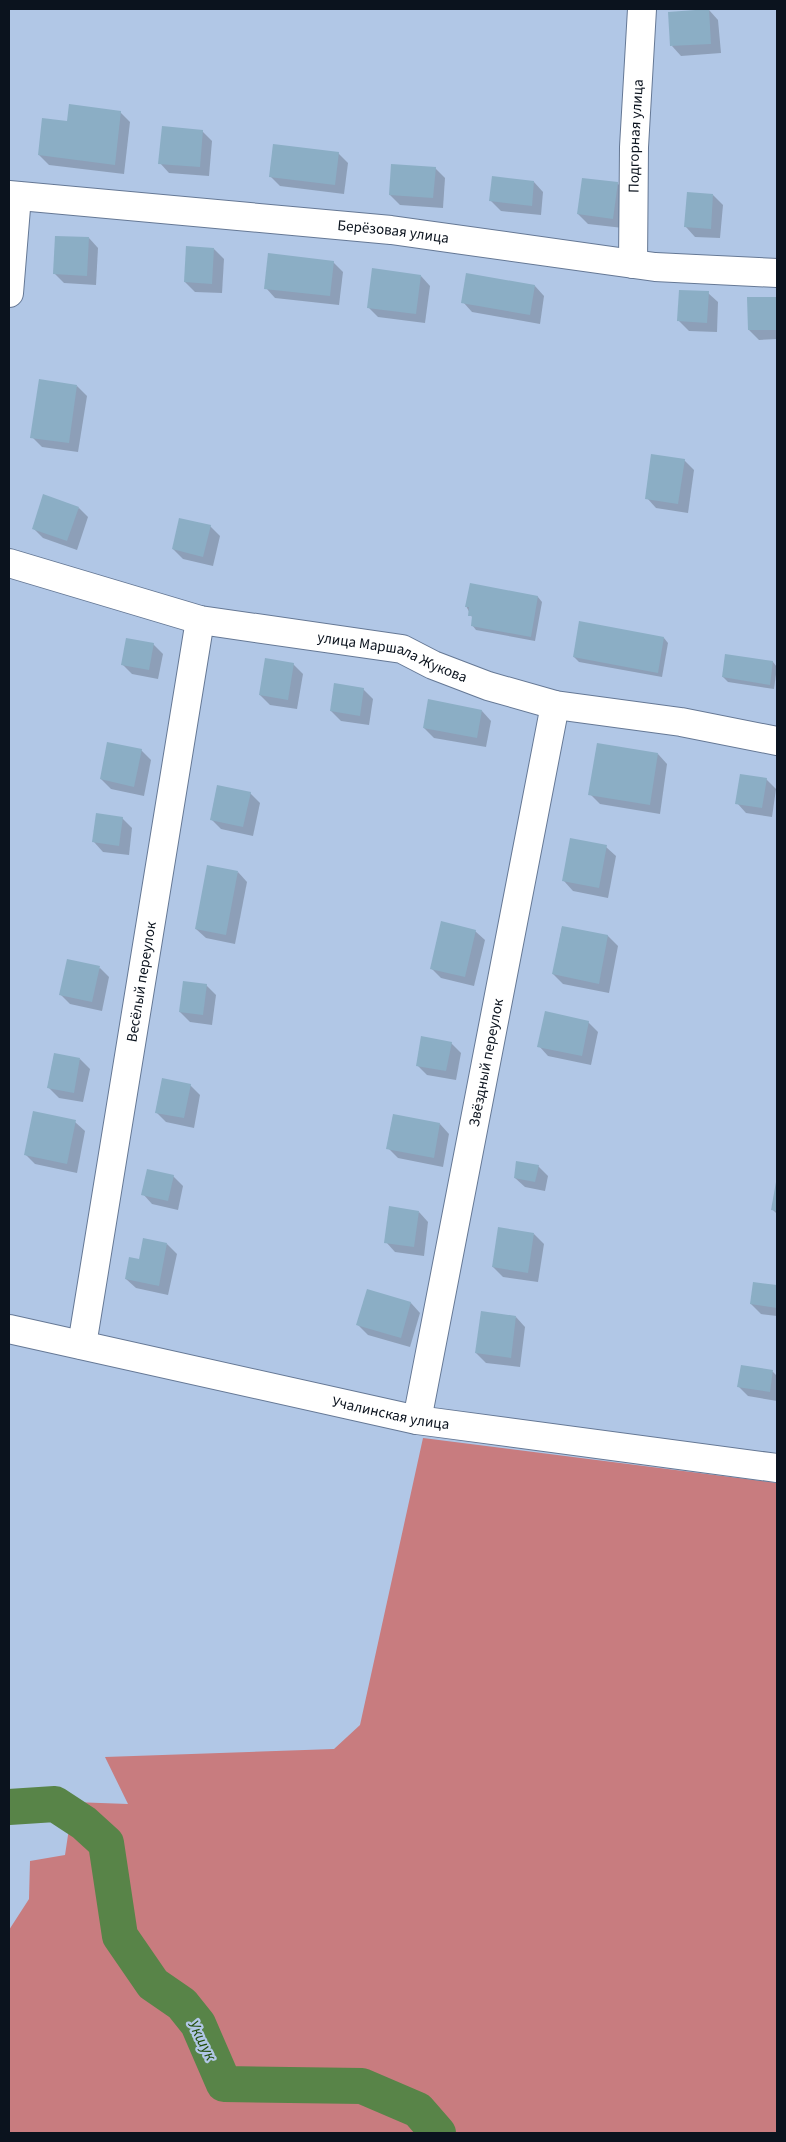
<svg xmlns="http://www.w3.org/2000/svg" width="786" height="2142" font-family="'Source Sans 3',sans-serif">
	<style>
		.green { fill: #c87c7f }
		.shadow { fill: #0003 }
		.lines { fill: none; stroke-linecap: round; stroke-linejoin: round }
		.river { stroke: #588448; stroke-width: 36 }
		.building { fill: #8baec5 }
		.minor-casing { stroke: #657895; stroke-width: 30 }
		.minor { stroke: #fff; stroke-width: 28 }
		.labels { text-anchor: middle; stroke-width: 4.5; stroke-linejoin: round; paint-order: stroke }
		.street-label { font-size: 15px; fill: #0b131e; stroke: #b1c7e6 }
		.water-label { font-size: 16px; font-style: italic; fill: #224d0d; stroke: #b1c7e6 }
	</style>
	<rect width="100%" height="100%" fill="#b1c7e6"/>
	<!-- green -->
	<path class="green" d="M 423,1438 L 777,1483 L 777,2133 L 9,2133 L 9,1930 L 29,1899 L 30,1861 L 65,1855 L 73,1802 L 128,1804 L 105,1757 L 334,1749 L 360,1725 Z"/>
	<!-- shadow -->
	<g class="shadow">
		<path d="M 709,10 L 718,20 L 721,53 L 681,56 L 672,46 Z"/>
		<path d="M 120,112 L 130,122 L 124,174 L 49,165 L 39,155 Z"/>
		<path d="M 202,131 L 212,141 L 209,176 L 169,173 L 160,163 Z"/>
		<path d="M 338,153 L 348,163 L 344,194 L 280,186 L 270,176 Z"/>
		<path d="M 435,168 L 445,178 L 443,208 L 400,205 L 390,195 Z"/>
		<path d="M 534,182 L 543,192 L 541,215 L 501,211 L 491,201 Z"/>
		<path d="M 617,183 L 627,193 L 623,228 L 588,224 L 578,214 Z"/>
		<path d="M 713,195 L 723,205 L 720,238 L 695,237 L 686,227 Z"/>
		<path d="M 89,238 L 98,248 L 96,285 L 64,283 L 54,273 Z"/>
		<path d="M 214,249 L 224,259 L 222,293 L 195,292 L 185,282 Z"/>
		<path d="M 333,262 L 343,272 L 339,305 L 275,298 L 266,288 Z"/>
		<path d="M 421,276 L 430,286 L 425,323 L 378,317 L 368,307 Z"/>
		<path d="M 535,286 L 544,296 L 540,324 L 472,312 L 463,302 Z"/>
		<path d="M 708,293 L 718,302 L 717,332 L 689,331 L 679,321 Z"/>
		<path d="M 776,298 L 777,339 L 759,340 L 749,330 Z"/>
		<path d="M 77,386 L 87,396 L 78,452 L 42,447 L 32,437 Z"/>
		<path d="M 684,460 L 694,470 L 688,513 L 656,508 L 647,498 Z"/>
		<path d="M 79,508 L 88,517 L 77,550 L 43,538 L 33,528 Z"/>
		<path d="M 210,526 L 220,536 L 213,566 L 183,559 L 173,549 Z"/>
		<path d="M 538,597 L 542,602 L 535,641 L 476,630 L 472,625 L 473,619 L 466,606 Z"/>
		<path d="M 664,638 L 668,643 L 662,677 L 579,662 L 574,657 Z"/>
		<path d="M 153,644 L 163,654 L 158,679 L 132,674 L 122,664 Z"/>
		<path d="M 726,656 L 773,662 L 777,667 L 774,689 L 728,682 L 723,677 Z"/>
		<path d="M 293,664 L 303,674 L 297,709 L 270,705 L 260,695 Z"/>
		<path d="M 363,689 L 373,699 L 369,725 L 341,721 L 331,711 Z"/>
		<path d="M 482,711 L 491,721 L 486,747 L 434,738 L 424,728 Z"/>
		<path d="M 141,750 L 151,760 L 144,796 L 111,789 L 101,779 Z"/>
		<path d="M 658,754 L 667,764 L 660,814 L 600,804 L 590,794 Z"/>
		<path d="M 766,779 L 776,789 L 772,817 L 746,813 L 737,803 Z"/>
		<path d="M 250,793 L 260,803 L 253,836 L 221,829 L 211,819 Z"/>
		<path d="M 122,818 L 132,828 L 129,855 L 103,852 L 94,842 Z"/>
		<path d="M 606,847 L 616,856 L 608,898 L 573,891 L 564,881 Z"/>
		<path d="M 238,872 L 247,882 L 235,944 L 206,938 L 196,929 Z"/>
		<path d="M 562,927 L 608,936 L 618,946 L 609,993 L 563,984 L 553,974 Z"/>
		<path d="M 475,931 L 485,940 L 474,986 L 441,978 L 431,968 Z"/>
		<path d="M 100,968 L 109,977 L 102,1011 L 70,1004 L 60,994 Z"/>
		<path d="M 206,985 L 216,995 L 212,1025 L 190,1022 L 180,1012 Z"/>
		<path d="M 588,1022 L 598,1032 L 591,1065 L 548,1056 L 539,1046 Z"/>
		<path d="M 451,1043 L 461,1053 L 456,1080 L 427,1075 L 417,1065 Z"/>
		<path d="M 80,1059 L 90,1069 L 83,1102 L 59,1098 L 49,1088 Z"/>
		<path d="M 190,1085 L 200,1095 L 194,1128 L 166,1122 L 156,1112 Z"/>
		<path d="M 75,1122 L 85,1131 L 77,1173 L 35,1164 L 25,1154 Z"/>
		<path d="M 440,1124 L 449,1134 L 443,1167 L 398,1158 L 388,1148 Z"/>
		<path d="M 538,1166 L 548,1176 L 545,1191 L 525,1187 L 515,1178 Z"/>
		<path d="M 173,1176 L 183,1186 L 178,1210 L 152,1204 L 143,1194 Z"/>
		<path d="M 777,1183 L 777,1214 L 773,1210 Z"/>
		<path d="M 419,1212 L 428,1222 L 424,1256 L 395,1252 L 386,1242 Z"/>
		<path d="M 534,1234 L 544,1244 L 538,1282 L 503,1277 L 493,1267 Z"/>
		<path d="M 167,1244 L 177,1254 L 168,1295 L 136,1288 L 126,1279 L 140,1261 Z"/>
		<path d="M 754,1283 L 777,1286 L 777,1316 L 761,1314 L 751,1304 Z"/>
		<path d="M 411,1303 L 420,1313 L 410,1347 L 368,1335 L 358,1325 Z"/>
		<path d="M 516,1317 L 525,1327 L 520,1367 L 486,1363 L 476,1353 Z"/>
		<path d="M 742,1366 L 773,1372 L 777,1376 L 777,1401 L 748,1396 L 738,1386 Z"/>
	</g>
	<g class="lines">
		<!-- river -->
		<path class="river" d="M 9,1807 L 55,1804 L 84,1823 L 106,1843 L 120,1936 L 153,1984 L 182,2004 L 198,2024 L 224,2084 L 362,2086 L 418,2110 L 438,2133"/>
	</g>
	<!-- building -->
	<g class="building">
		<path d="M 709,9 L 711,44 L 670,46 L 668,12 Z"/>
		<path d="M 69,104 L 121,111 L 115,165 L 38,155 L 42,118 L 67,121 Z"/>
		<path d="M 162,126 L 203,130 L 200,167 L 158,164 Z"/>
		<path d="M 273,144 L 339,152 L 335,185 L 269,177 Z"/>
		<path d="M 391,164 L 436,167 L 433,198 L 389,195 Z"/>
		<path d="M 492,176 L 534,181 L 532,206 L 489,201 Z"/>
		<path d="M 582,178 L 618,182 L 613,219 L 577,214 Z"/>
		<path d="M 687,192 L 713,194 L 711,229 L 684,227 Z"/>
		<path d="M 55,236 L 89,237 L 87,276 L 53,274 Z"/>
		<path d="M 186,246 L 214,248 L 212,284 L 184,282 Z"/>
		<path d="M 268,253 L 334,261 L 330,296 L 264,289 Z"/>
		<path d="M 372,268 L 421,275 L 416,314 L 367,308 Z"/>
		<path d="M 466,273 L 535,285 L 530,315 L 461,303 Z"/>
		<path d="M 679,290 L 709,291 L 707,323 L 677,321 Z"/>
		<path d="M 747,297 L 776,297 L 776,330 L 748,330 Z"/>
		<path d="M 39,379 L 77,385 L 69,443 L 30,438 Z"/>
		<path d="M 651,454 L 685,459 L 678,504 L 645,499 Z"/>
		<path d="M 43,494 L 79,507 L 67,541 L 32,529 Z"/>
		<path d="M 179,518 L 211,525 L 203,557 L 172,549 Z"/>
		<path d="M 470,583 L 538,596 L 531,637 L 471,626 L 472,616 L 468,616 L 469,607 L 465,607 Z"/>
		<path d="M 579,621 L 664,637 L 658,673 L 573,657 Z"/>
		<path d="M 126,638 L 154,643 L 149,670 L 121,665 Z"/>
		<path d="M 725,654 L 773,661 L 770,685 L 722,677 Z"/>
		<path d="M 265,658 L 294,663 L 288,700 L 259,695 Z"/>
		<path d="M 334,683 L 364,688 L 360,716 L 330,711 Z"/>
		<path d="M 428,699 L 482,710 L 477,738 L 423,728 Z"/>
		<path d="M 107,742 L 142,749 L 134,787 L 100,779 Z"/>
		<path d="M 597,743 L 658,753 L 650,805 L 588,795 Z"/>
		<path d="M 740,774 L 767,778 L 762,808 L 735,804 Z"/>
		<path d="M 217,785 L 251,792 L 243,827 L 210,820 Z"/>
		<path d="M 96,813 L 123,817 L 119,846 L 92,842 Z"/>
		<path d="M 570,838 L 607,845 L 599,888 L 562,881 Z"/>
		<path d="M 207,865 L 238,871 L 226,935 L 195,929 Z"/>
		<path d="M 441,921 L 476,930 L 465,977 L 430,969 Z"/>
		<path d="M 562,926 L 608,935 L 599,984 L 552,974 Z"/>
		<path d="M 67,959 L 100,966 L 92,1002 L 59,995 Z"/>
		<path d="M 183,981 L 207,984 L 203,1015 L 179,1012 Z"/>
		<path d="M 545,1011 L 589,1021 L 582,1056 L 537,1047 Z"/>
		<path d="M 421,1036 L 452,1042 L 446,1071 L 416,1066 Z"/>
		<path d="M 54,1053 L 80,1058 L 74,1093 L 47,1088 Z"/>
		<path d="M 162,1078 L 191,1084 L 184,1118 L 155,1113 Z"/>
		<path d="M 33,1111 L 76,1120 L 67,1164 L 24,1155 Z"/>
		<path d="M 393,1114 L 440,1123 L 434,1158 L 386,1149 Z"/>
		<path d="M 516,1161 L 539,1165 L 535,1182 L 514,1178 Z"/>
		<path d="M 147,1169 L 174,1175 L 168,1201 L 141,1195 Z"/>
		<path d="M 776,1182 L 777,1182 L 777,1211 L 771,1210 Z"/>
		<path d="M 389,1206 L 419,1211 L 414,1247 L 384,1243 Z"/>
		<path d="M 498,1227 L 534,1233 L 528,1273 L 492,1267 Z"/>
		<path d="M 143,1238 L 167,1243 L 159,1286 L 125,1279 L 129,1257 L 139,1259 Z"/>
		<path d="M 753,1282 L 777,1285 L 777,1308 L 750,1304 Z"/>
		<path d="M 367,1289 L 411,1302 L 401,1338 L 356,1325 Z"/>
		<path d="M 481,1311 L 516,1316 L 511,1358 L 475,1353 Z"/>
		<path d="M 741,1365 L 773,1370 L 770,1392 L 737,1387 Z"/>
	</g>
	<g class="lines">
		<defs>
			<g id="minor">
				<path id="s1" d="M 9,195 L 391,230 L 655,267 L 777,273"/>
				<path id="s2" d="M 633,264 L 634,147 L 642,9"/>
				<path d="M 9,293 L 17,196"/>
				<path id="s3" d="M 9,563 L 200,620 L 402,649 L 433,665 L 488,686 L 555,705 L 681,722 L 777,741"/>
				<path id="s4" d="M 9,1329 L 417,1420 L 777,1468"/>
				<path id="s5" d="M 82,1345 L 200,620"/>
				<path id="s6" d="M 417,1420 L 555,705"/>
			</g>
		</defs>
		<!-- minor casing -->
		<use href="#minor" class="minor-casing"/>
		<!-- minor -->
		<use href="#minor" class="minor"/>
	</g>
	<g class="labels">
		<!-- street labels -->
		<g class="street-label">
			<text dy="5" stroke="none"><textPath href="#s2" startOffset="128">Подгорная улица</textPath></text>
			<text dy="5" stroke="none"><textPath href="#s1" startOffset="386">Берёзовая улица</textPath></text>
			<text dy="5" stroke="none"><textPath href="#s3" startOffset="396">улица Маршала Жукова</textPath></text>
			<text dy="5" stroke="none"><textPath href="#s5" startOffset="368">Весёлый переулок</textPath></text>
			<text dy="5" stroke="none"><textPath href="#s6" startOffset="364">Звёздный переулок</textPath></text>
			<text dy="5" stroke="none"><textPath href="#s4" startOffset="391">Учалинская улица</textPath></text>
		</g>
		<!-- water labels -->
		<g class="water-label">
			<text transform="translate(203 2040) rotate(63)" y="6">Укшук</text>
		</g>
	</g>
	<!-- border -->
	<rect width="786" height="2142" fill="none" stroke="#0b131e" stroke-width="20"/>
</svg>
